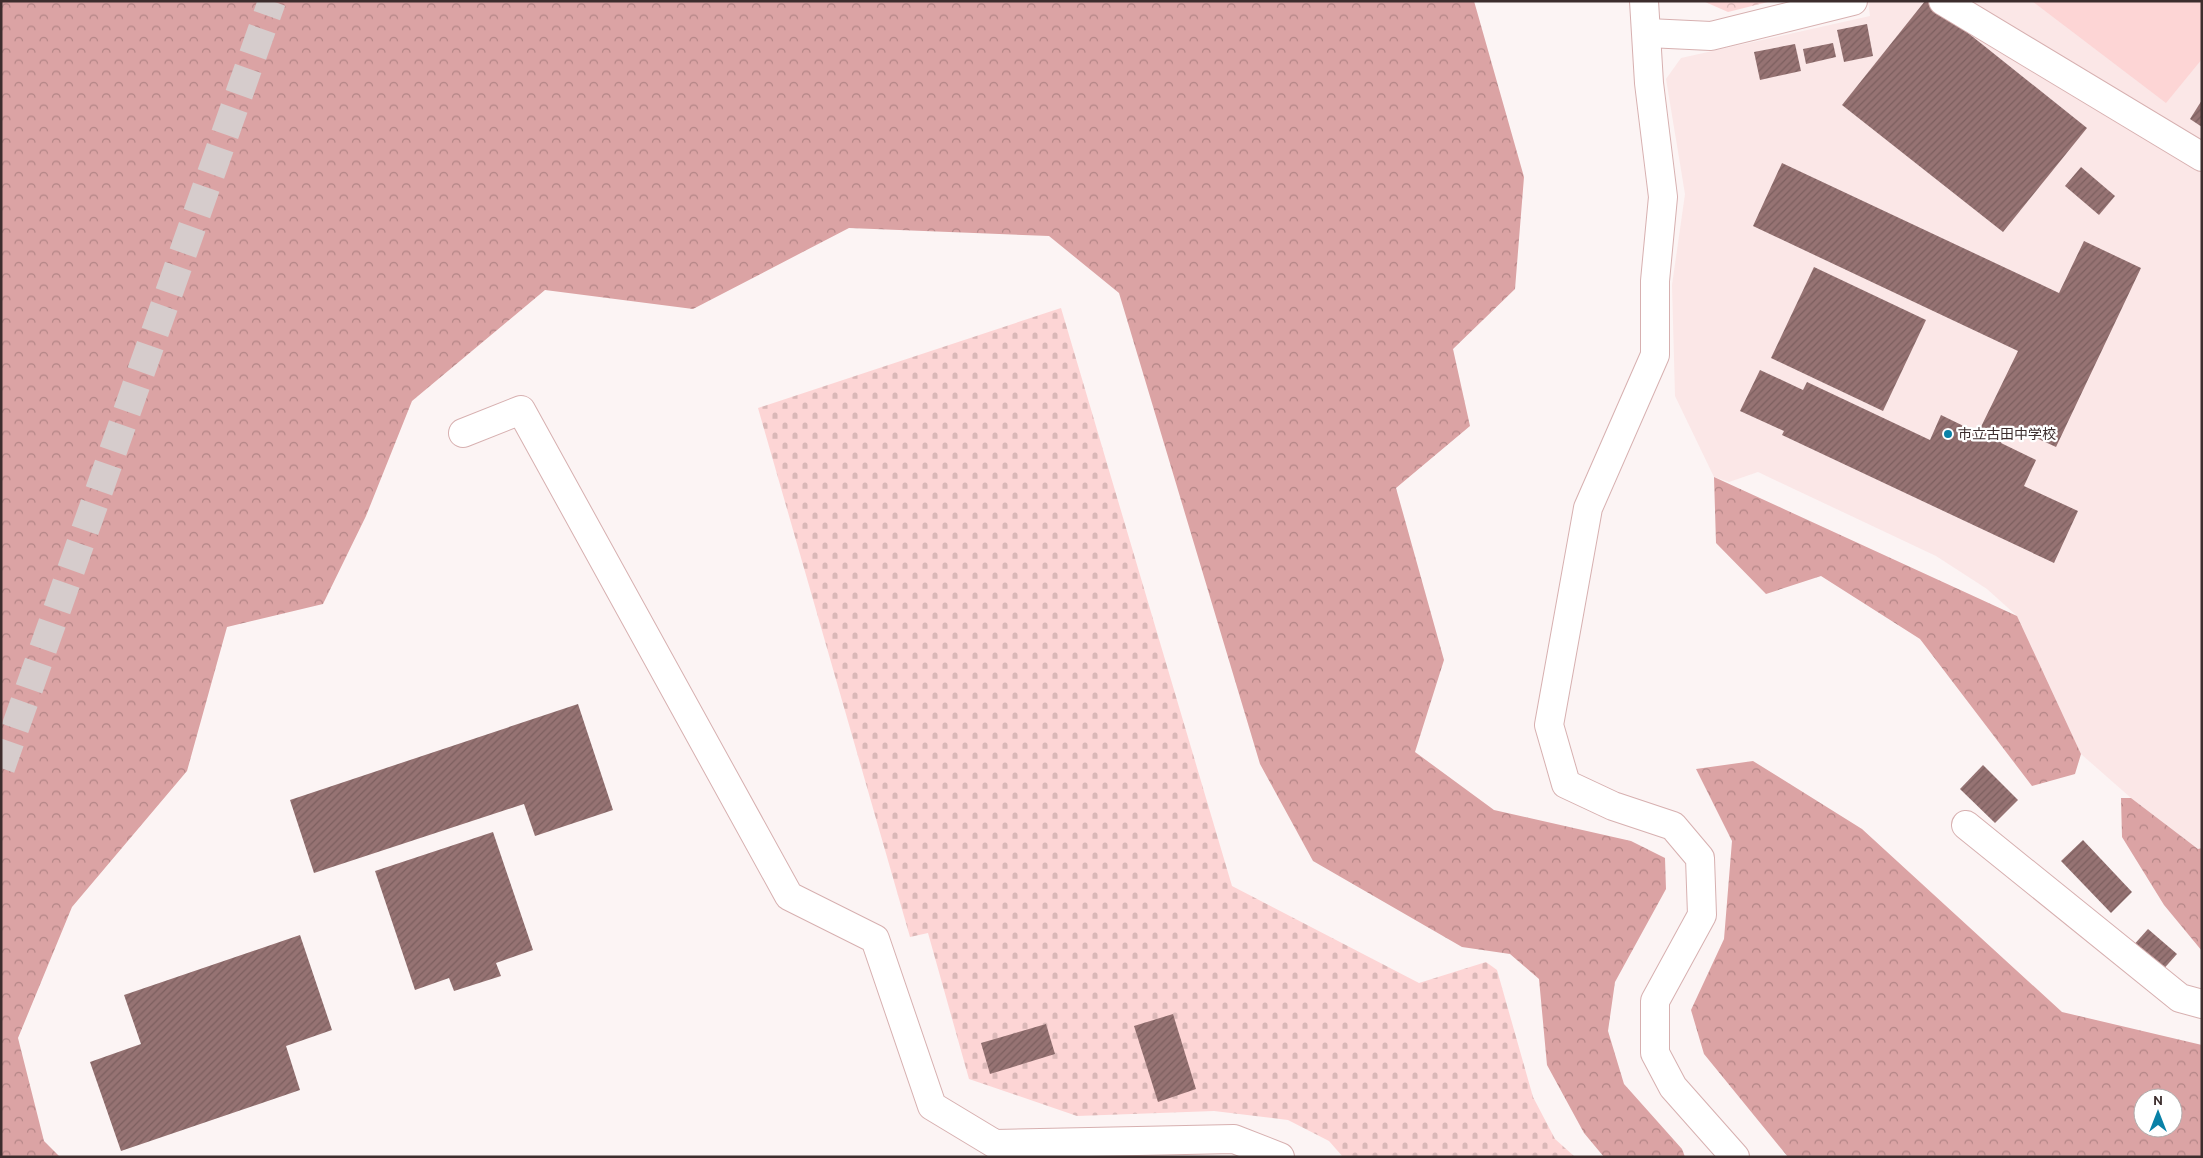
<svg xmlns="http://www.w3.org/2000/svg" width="2203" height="1158" font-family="Overpass,'Noto Sans JP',sans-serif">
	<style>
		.built { fill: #fbe7e7 }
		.grass { fill: #fdd5d5 }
		.forest { fill: url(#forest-crowns); fill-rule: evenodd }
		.cemetery { fill: url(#cemetery-stones) }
		.park { fill: url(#park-crowns) }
		.building { fill: url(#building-hatch) }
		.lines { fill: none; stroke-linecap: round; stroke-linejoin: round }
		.minor-tunnel { stroke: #d6cccc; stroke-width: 28; stroke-dasharray: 28 14; stroke-linecap: butt }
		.minor-casing { stroke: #d7b0b0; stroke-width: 30 }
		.minor { stroke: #fff; stroke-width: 28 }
		.poi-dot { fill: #0981a7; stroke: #fff; stroke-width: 2 }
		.labels { text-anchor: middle; stroke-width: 4.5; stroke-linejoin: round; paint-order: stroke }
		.poi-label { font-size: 14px; fill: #3c2d2d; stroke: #fff; text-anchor: start }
	</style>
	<defs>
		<pattern id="forest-crowns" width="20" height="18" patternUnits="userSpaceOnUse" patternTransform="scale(1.25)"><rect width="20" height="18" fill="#dba3a4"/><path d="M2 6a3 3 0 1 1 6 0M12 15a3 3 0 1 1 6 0" fill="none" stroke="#b38586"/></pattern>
		<pattern id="cemetery-stones" width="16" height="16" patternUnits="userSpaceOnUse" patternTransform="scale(1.25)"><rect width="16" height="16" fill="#fdd5d5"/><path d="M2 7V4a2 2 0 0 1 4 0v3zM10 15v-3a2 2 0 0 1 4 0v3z" fill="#dab7b7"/></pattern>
		<pattern id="park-crowns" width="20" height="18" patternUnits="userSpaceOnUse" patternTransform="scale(1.25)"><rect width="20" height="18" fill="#fdd5d5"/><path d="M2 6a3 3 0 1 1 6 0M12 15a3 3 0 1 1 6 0" fill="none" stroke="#dab7b7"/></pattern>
		<pattern id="building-hatch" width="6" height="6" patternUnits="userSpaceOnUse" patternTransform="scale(1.25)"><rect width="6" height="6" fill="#967373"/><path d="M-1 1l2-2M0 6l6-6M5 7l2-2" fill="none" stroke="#7c5f5f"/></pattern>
	</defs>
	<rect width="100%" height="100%" fill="#fcf4f4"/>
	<!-- built -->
	<path class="built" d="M 1868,1 L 2202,1 L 2202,848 L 2198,849 L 2131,798 L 2081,754 L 2044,674 L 2020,655 L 2017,616 L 1987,589 L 1936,556 L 1758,472 L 1729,482 L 1714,477 L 1675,396 L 1672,285 L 1685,194 L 1666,79 L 1681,58 L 1870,16 Z"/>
	<!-- grass -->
	<path class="grass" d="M 2032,1 L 2202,1 L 2202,59 L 2166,103 Z"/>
	<!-- forest -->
	<g class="forest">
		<path d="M 1,1 L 1474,1 L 1524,177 L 1515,289 L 1453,349 L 1470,426 L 1396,488 L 1444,660 L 1415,752 L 1494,810 L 1631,841 L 1665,858 L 1666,889 L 1615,982 L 1608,1031 L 1624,1084 L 1682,1149 L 1685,1157 L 1604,1157 L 1584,1133 L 1547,1065 L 1539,979 L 1510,954 L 1462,947 L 1313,861 L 1260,764 L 1119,293 L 1049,236 L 849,228 L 693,309 L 545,290 L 412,401 L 366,516 L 323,604 L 227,627 L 187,771 L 72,907 L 18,1038 L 44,1141 L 60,1157 L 1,1157 Z"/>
		<path d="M 1714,477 L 2017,616 L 2081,754 L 2075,774 L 2032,786 L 1920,639 L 1821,576 L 1766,594 L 1716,543 Z"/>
		<path d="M 1753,761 L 1862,829 L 2062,1012 L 2202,1045 L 2202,1157 L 1788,1157 L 1704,1054 L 1691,1010 L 1724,939 L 1732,841 L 1696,769 ZM 2143,1098 L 2173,1098 L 2173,1128 L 2143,1128 Z"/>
		<path d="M 2121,798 L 2131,798 L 2198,849 L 2202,848 L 2202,951 L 2164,905 L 2122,837 Z"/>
	</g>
	<!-- cemetery -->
	<path class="cemetery" d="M 1061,308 L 1232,886 L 1419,983 L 1486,962 L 1497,970 L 1533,1097 L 1555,1139 L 1575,1157 L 1343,1157 L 1329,1141 L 1288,1120 L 1214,1111 L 1077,1116 L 969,1079 L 928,933 L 910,937 L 758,408 Z"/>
	<!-- park -->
	<path class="park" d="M 1703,1 L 1772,1 L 1728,12 Z"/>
	<!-- building -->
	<g class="building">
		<path d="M 1925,1 L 1928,1 L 2087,128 L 2003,232 L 1842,105 Z"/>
		<path d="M 1867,24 L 1873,56 L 1844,62 L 1837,30 Z"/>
		<path d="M 1833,43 L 1836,57 L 1806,64 L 1803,49 Z"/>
		<path d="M 1795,44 L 1801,71 L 1760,80 L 1754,52 Z"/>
		<path d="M 2202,100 L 2202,127 L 2190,119 Z"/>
		<path d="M 1782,163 L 2059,293 L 2084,241 L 2141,268 L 2056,447 L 2010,426 L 2001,443 L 2036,460 L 2024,486 L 2078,511 L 2054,563 L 1782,435 L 1784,431 L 1740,411 L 1760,370 L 1803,390 L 1807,382 L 1930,440 L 1941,415 L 1978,433 L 2018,351 L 1753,226 Z"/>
		<path d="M 2081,167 L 2115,196 L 2099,215 L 2065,186 Z"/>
		<path d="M 1814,267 L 1926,320 L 1883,411 L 1771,358 Z"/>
		<path d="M 578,704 L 613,810 L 535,836 L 524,804 L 314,873 L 290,800 Z"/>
		<path d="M 1983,765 L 2018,800 L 1995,823 L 1960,789 Z"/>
		<path d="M 493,832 L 533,950 L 496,963 L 501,976 L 454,991 L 449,978 L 415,990 L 375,871 Z"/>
		<path d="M 2083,840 L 2132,892 L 2111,913 L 2061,861 Z"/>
		<path d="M 2148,929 L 2177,954 L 2160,973 L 2131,948 Z"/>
		<path d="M 300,935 L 332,1030 L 286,1046 L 300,1090 L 121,1151 L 90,1062 L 141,1044 L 124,995 Z"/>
		<path d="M 1173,1014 L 1196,1089 L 1158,1102 L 1134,1026 Z"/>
		<path d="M 1046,1024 L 1055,1054 L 990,1074 L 981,1043 Z"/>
	</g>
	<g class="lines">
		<!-- minor-tunnel -->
		<path class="minor-tunnel" d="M 1,768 L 272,1"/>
		<defs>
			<g id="minor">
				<path d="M 1644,1 L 1649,83 L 1663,197 L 1655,281 L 1655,355 L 1588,508 L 1549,725 L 1566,784 L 1613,806 L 1673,826 L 1700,858 L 1702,915 L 1655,1001 L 1655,1053 L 1673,1087 L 1735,1157"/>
				<path d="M 1943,1 L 2202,157"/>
				<path d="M 1648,33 L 1711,36 L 1853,1"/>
				<path d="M 463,433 L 521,410 L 789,896 L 875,939 L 932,1106 L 995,1144 L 1234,1139 L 1280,1157"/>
				<path d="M 1966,825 L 2180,998 L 2202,1004"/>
			</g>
		</defs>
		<!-- minor casing -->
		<use href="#minor" class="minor-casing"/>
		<!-- minor -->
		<use href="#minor" class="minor"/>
	</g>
	<!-- markers -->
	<circle class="poi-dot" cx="1948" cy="434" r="5"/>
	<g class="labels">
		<!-- poi labels -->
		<g class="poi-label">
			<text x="1958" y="439">市立古田中学校</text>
		</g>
	</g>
	<!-- border -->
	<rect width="2203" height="1158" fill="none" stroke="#3c2d2d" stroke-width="5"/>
	<!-- north arrow -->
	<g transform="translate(2158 1113)"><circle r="24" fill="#ffffff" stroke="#b1abab"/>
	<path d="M0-4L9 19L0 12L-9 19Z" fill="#0981a7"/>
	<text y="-8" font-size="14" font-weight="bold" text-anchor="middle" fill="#3c2d2d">N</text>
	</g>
</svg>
